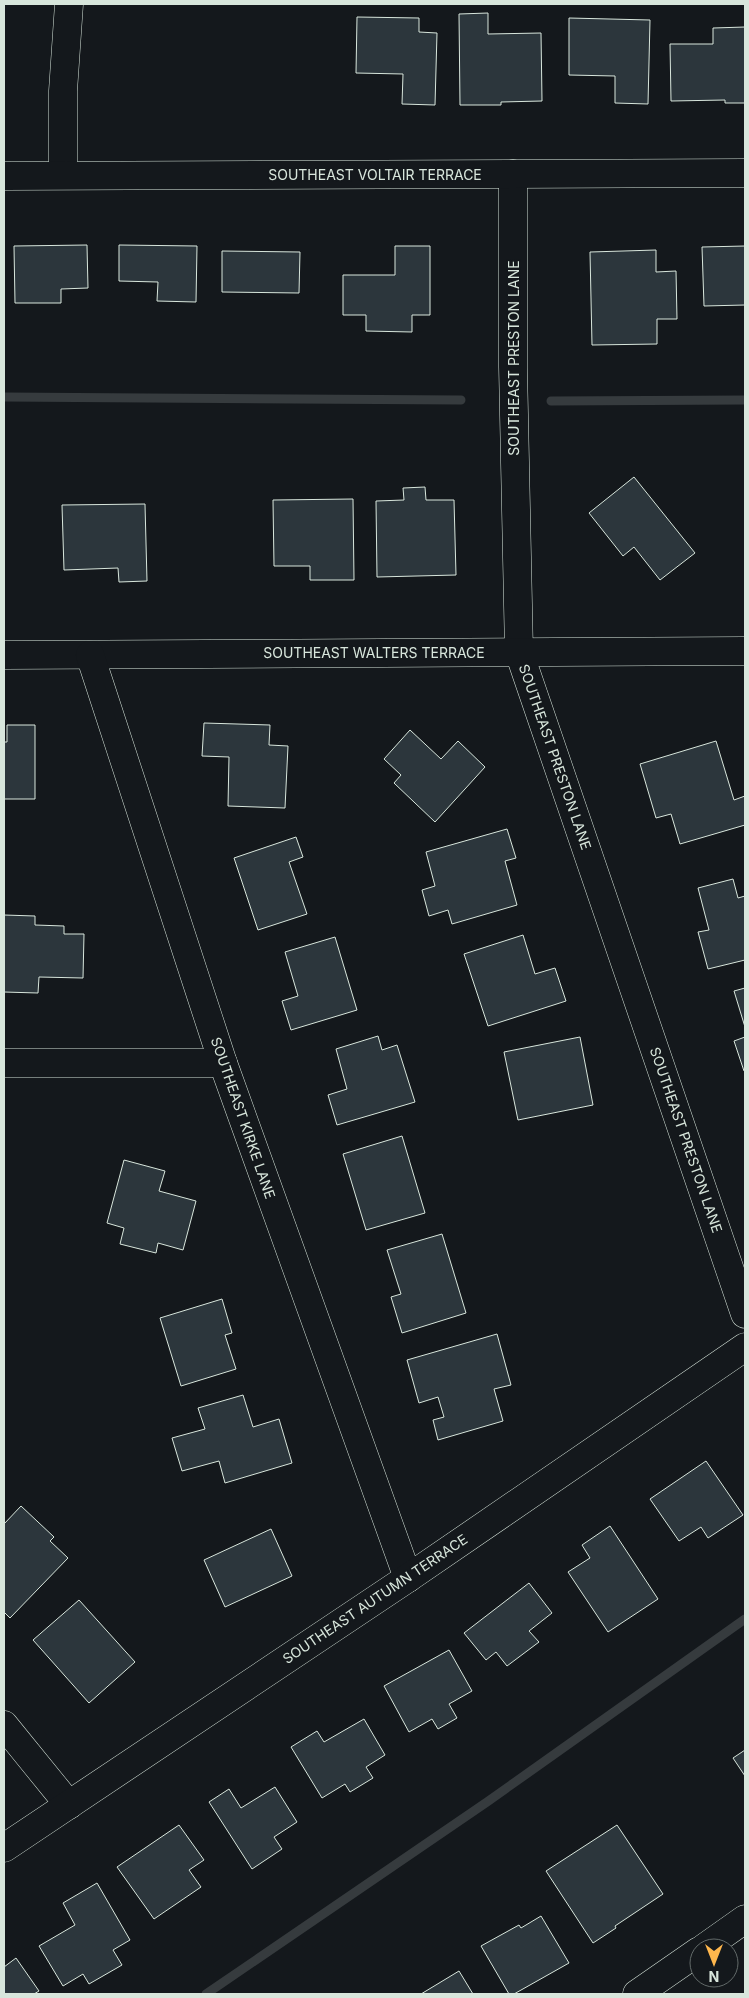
<svg xmlns="http://www.w3.org/2000/svg" width="749" height="1998" font-family="Inter,sans-serif">
	<style>
		.lines { fill: none; stroke-linecap: round; stroke-linejoin: round }
		.stream { stroke: #363b3e; stroke-width: 9 }
		.building { fill: #2c363c; stroke: #d8e6dc }
		.minor-casing { stroke: #d8e6dc; stroke-width: 29 }
		.minor { stroke: #14181c; stroke-width: 28 }
		.labels { text-anchor: middle; stroke-width: 4; stroke-linejoin: round; paint-order: stroke }
		.street-label { font-size: 14px; fill: #d8e6dc; stroke: #14181c }
	</style>
	<rect width="100%" height="100%" fill="#14181c"/>
	<g class="lines">
		<!-- stream -->
		<g class="stream">
			<path d="M 4,397 L 461,400"/>
			<path d="M 551,401 L 745,400"/>
			<path d="M 206,1994 L 487,1802 L 745,1619"/>
		</g>
	</g>
	<!-- building -->
	<g class="building">
		<path d="M 488,13 L 488,34 L 541,33 L 542,101 L 501,102 L 501,105 L 460,105 L 459,14 Z"/>
		<path d="M 357,17 L 419,18 L 419,32 L 437,33 L 435,105 L 402,104 L 403,74 L 356,73 Z"/>
		<path d="M 569,18 L 650,20 L 648,104 L 615,103 L 615,76 L 569,75 Z"/>
		<path d="M 745,27 L 745,103 L 725,103 L 725,100 L 671,101 L 670,44 L 713,44 L 713,28 Z"/>
		<path d="M 87,245 L 88,288 L 61,289 L 61,303 L 15,303 L 14,246 Z"/>
		<path d="M 119,245 L 197,246 L 196,302 L 157,301 L 158,282 L 119,281 Z"/>
		<path d="M 395,246 L 430,246 L 430,315 L 412,315 L 412,332 L 366,331 L 366,315 L 343,315 L 343,275 L 395,275 Z"/>
		<path d="M 745,246 L 745,305 L 704,306 L 702,247 Z"/>
		<path d="M 656,250 L 656,272 L 676,271 L 677,319 L 657,319 L 657,344 L 592,345 L 590,252 Z"/>
		<path d="M 222,251 L 300,252 L 299,293 L 222,292 Z"/>
		<path d="M 634,477 L 695,553 L 660,580 L 634,547 L 623,556 L 589,513 Z"/>
		<path d="M 425,487 L 426,500 L 454,500 L 456,575 L 377,577 L 376,501 L 404,500 L 403,488 Z"/>
		<path d="M 353,499 L 354,580 L 310,580 L 310,566 L 274,566 L 273,500 Z"/>
		<path d="M 145,504 L 147,581 L 119,582 L 118,568 L 64,570 L 62,505 Z"/>
		<path d="M 204,723 L 270,725 L 269,745 L 288,746 L 285,808 L 228,806 L 229,757 L 202,756 Z"/>
		<path d="M 7,725 L 35,725 L 35,799 L 4,799 L 4,742 L 7,742 Z"/>
		<path d="M 410,730 L 441,759 L 458,741 L 485,767 L 435,822 L 394,783 L 401,775 L 384,759 Z"/>
		<path d="M 716,741 L 734,800 L 745,796 L 745,825 L 680,844 L 671,814 L 656,818 L 640,764 Z"/>
		<path d="M 507,829 L 516,858 L 505,861 L 517,905 L 452,924 L 448,910 L 429,916 L 422,890 L 435,886 L 426,852 Z"/>
		<path d="M 296,837 L 303,857 L 289,862 L 307,914 L 258,930 L 234,858 Z"/>
		<path d="M 733,879 L 738,898 L 745,896 L 745,960 L 708,969 L 698,932 L 709,930 L 698,888 Z"/>
		<path d="M 4,915 L 35,916 L 35,925 L 64,926 L 64,934 L 84,934 L 83,978 L 39,977 L 38,993 L 4,992 Z"/>
		<path d="M 523,935 L 535,974 L 555,968 L 566,1001 L 488,1026 L 464,954 Z"/>
		<path d="M 335,937 L 357,1010 L 291,1030 L 282,1001 L 298,996 L 285,952 Z"/>
		<path d="M 745,988 L 745,1027 L 734,991 Z"/>
		<path d="M 378,1036 L 382,1050 L 397,1045 L 415,1102 L 337,1125 L 328,1095 L 347,1089 L 336,1049 Z"/>
		<path d="M 580,1037 L 593,1105 L 518,1120 L 504,1052 Z"/>
		<path d="M 745,1037 L 745,1070 L 744,1071 L 734,1041 Z"/>
		<path d="M 402,1136 L 425,1213 L 366,1230 L 343,1154 Z"/>
		<path d="M 124,1160 L 165,1171 L 159,1191 L 196,1201 L 183,1250 L 158,1243 L 156,1253 L 120,1244 L 124,1228 L 107,1223 Z"/>
		<path d="M 442,1234 L 466,1313 L 402,1333 L 391,1297 L 401,1294 L 387,1250 Z"/>
		<path d="M 222,1299 L 232,1333 L 225,1335 L 236,1369 L 181,1386 L 160,1318 Z"/>
		<path d="M 497,1334 L 511,1385 L 494,1389 L 503,1421 L 438,1440 L 433,1420 L 444,1417 L 438,1397 L 419,1403 L 407,1360 Z"/>
		<path d="M 243,1395 L 253,1427 L 279,1419 L 292,1463 L 225,1483 L 219,1461 L 182,1471 L 172,1438 L 205,1429 L 198,1408 Z"/>
		<path d="M 706,1461 L 743,1515 L 708,1538 L 701,1527 L 679,1541 L 650,1499 Z"/>
		<path d="M 21,1506 L 54,1537 L 50,1541 L 68,1558 L 10,1618 L 4,1612 L 4,1524 Z"/>
		<path d="M 610,1526 L 658,1599 L 608,1632 L 568,1572 L 590,1558 L 582,1545 Z"/>
		<path d="M 271,1529 L 292,1576 L 225,1607 L 204,1560 Z"/>
		<path d="M 529,1583 L 552,1613 L 529,1631 L 539,1642 L 507,1666 L 496,1652 L 486,1660 L 464,1633 Z"/>
		<path d="M 79,1600 L 135,1662 L 89,1703 L 33,1640 Z"/>
		<path d="M 449,1650 L 472,1691 L 449,1704 L 457,1718 L 438,1729 L 432,1719 L 409,1732 L 384,1686 Z"/>
		<path d="M 364,1719 L 385,1755 L 366,1767 L 373,1778 L 350,1792 L 345,1784 L 322,1798 L 291,1747 L 317,1731 L 324,1742 Z"/>
		<path d="M 745,1750 L 745,1776 L 733,1758 Z"/>
		<path d="M 275,1787 L 297,1822 L 274,1837 L 282,1849 L 252,1869 L 209,1802 L 229,1789 L 241,1808 Z"/>
		<path d="M 179,1825 L 204,1860 L 189,1870 L 201,1887 L 154,1919 L 117,1867 Z"/>
		<path d="M 617,1825 L 663,1894 L 615,1926 L 616,1928 L 593,1943 L 546,1871 Z"/>
		<path d="M 97,1883 L 130,1940 L 113,1950 L 122,1965 L 89,1984 L 83,1974 L 63,1986 L 39,1946 L 75,1925 L 63,1903 Z"/>
		<path d="M 541,1916 L 569,1963 L 514,1994 L 509,1994 L 481,1946 L 519,1925 L 521,1928 Z"/>
		<path d="M 16,1958 L 39,1991 L 34,1994 L 4,1994 L 4,1967 Z"/>
		<path d="M 459,1971 L 473,1994 L 421,1994 Z"/>
	</g>
	<g class="lines">
		<defs>
			<g id="minor">
				<path d="M 513,174 L 513,367 L 519,652 L 745,1314"/>
				<path d="M 63,175 L 63,91 L 69,4"/>
				<path d="M 4,176 L 745,173"/>
				<path d="M 4,655 L 745,651"/>
				<path d="M 90,655 L 223,1063 L 408,1578"/>
				<path d="M 4,1063 L 223,1063"/>
				<path d="M 4,1725 L 69,1805"/>
				<path d="M 4,1848 L 408,1578 L 745,1347"/>
				<path d="M 704,1948 L 745,1919"/>
				<path d="M 637,1994 L 699,1951"/>
			</g>
		</defs>
		<!-- minor casing -->
		<use href="#minor" class="minor-casing"/>
		<!-- minor -->
		<use href="#minor" class="minor"/>
	</g>
	<g class="labels">
		<!-- street labels -->
		<g class="street-label">
			<text x="375" y="180">SOUTHEAST VOLTAIR TERRACE</text>
			<text transform="translate(514 358) rotate(-90)" y="5">SOUTHEAST PRESTON LANE</text>
			<text x="374" y="658">SOUTHEAST WALTERS TERRACE</text>
			<text transform="translate(555 757) rotate(71)" y="5">SOUTHEAST PRESTON LANE</text>
			<text transform="translate(243 1118) rotate(71)" y="5">SOUTHEAST KIRKE LANE</text>
			<text transform="translate(686 1140) rotate(71)" y="5">SOUTHEAST PRESTON LANE</text>
			<text transform="translate(375 1599) rotate(-34)" y="5">SOUTHEAST AUTUMN TERRACE</text>
		</g>
	</g>
	<!-- border -->
	<rect width="749" height="1998" fill="none" stroke="#d8e6dc" stroke-width="10"/>
	<!-- north arrow -->
	<g transform="translate(714 1963) rotate(180)"><circle r="24" fill="#14181c" stroke="#626a69"/>
	<path d="M0-4L9 19L0 12L-9 19Z" fill="#ffb74d"/>
	<text y="-8" font-size="14" font-weight="bold" text-anchor="middle" fill="#d8e6dc">N</text>
	</g>
</svg>
